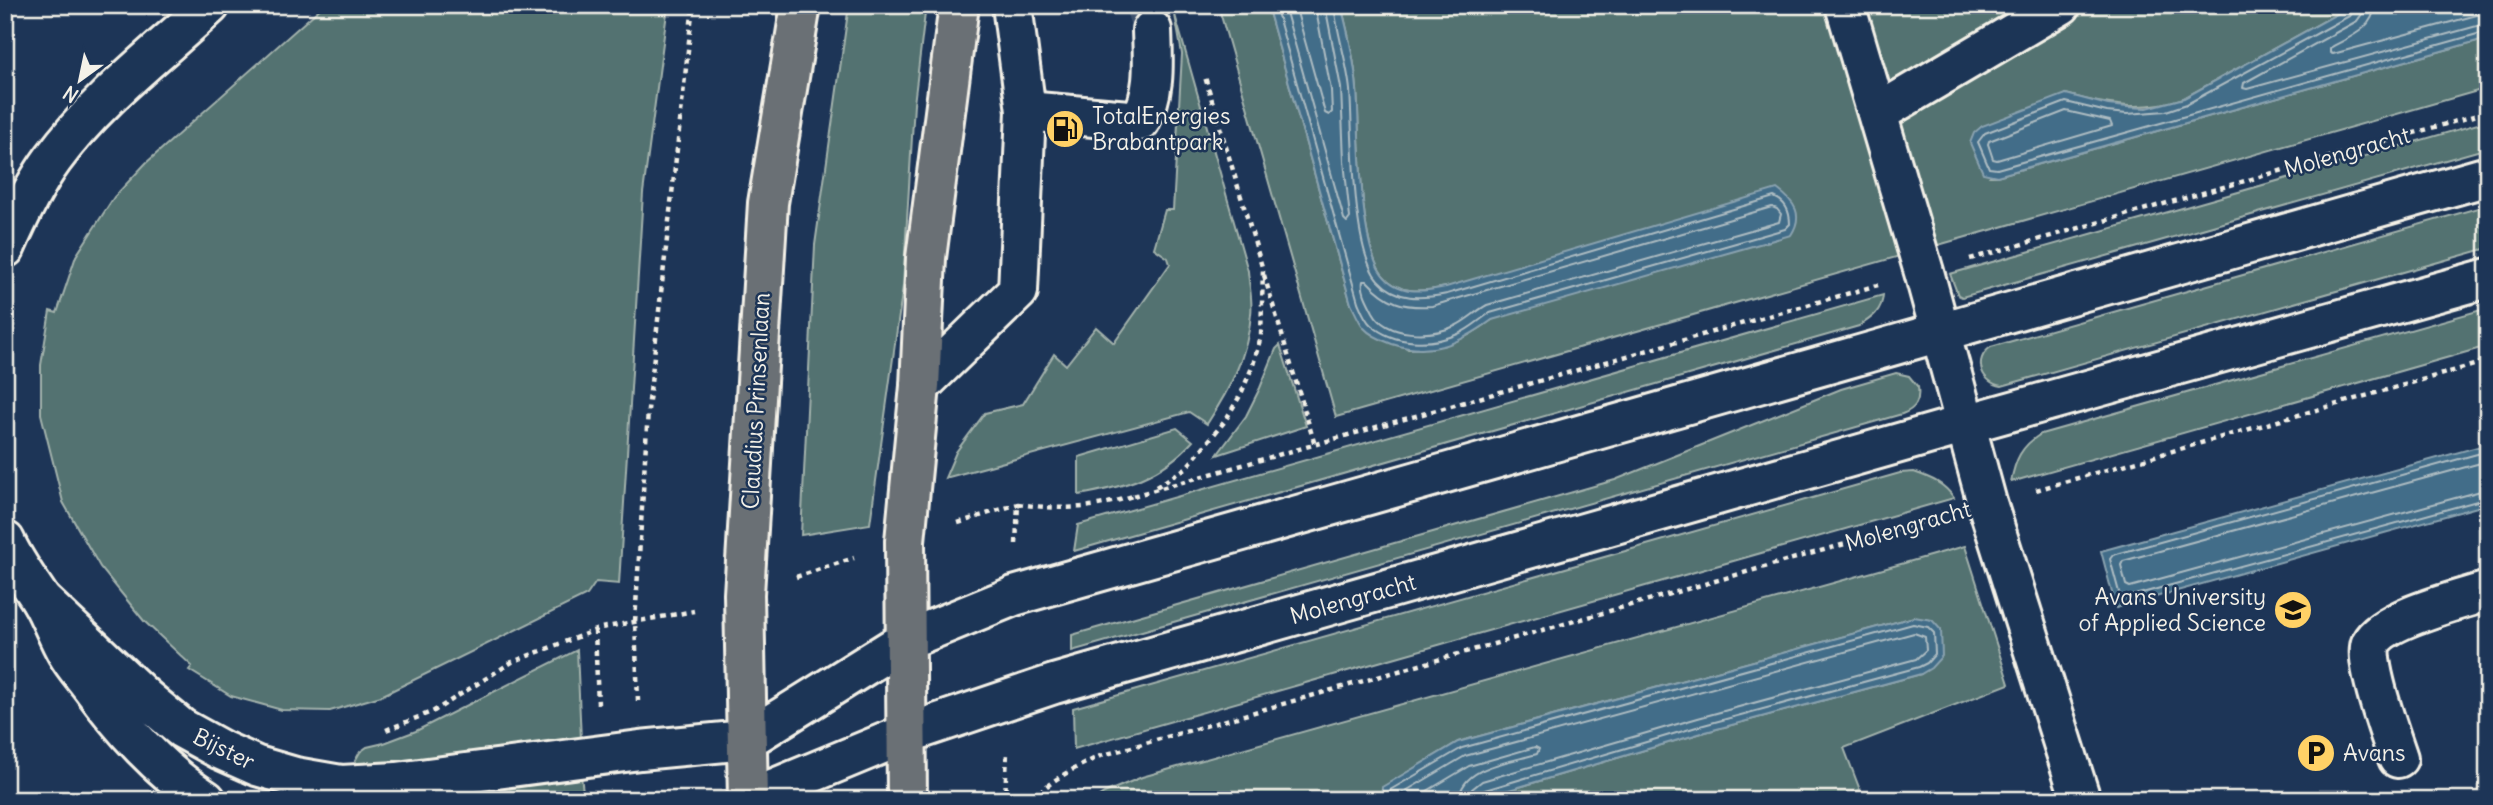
<svg xmlns="http://www.w3.org/2000/svg" width="2493" height="805" font-family="Delius,sans-serif">
	<style>
		.green { fill: #527271; stroke: #a3b2ac; stroke-width: 2 }
		.water { fill: #436d89; stroke: #8aa2af; stroke-width: 2 }
		.lines { fill: none; stroke-linecap: round; stroke-linejoin: round }
		.shore { stroke: #adbcc2; stroke-width: 2 }
		.minor-tunnel { stroke: #3d516d; stroke-width: 38; stroke-dasharray: 38 19; stroke-linecap: butt }
		.minor-casing { stroke: #f4f1e8; stroke-width: 44 }
		.major-casing { stroke: #f4f1e8; stroke-width: 44 }
		.path { stroke: #f4f1e8; stroke-width: 4.5; stroke-dasharray: 5 5; stroke-linecap: butt }
		.minor { stroke: #1d3557; stroke-width: 38 }
		.major { stroke: #6b6f75; stroke-width: 38 }
		.labels { text-anchor: middle; stroke-width: 5; stroke-linejoin: round; paint-order: stroke }
		.poi-label { font-size: 23px; fill: #f4f1e8; stroke: #1d3557; text-anchor: start }
		.street-label { font-size: 23px; fill: #f4f1e8; stroke: #1d3557 }
	</style>
	<rect width="100%" height="100%" fill="#1d3557"/>
	<filter id="ink" filterUnits="userSpaceOnUse"><feTurbulence type="fractalNoise" baseFrequency=".0143" numOctaves="2"/><feDisplacementMap in="SourceGraphic" scale="14" xChannelSelector="R" yChannelSelector="G"/><feConvolveMatrix kernelMatrix="1 2 1 2 8 2 1 2 1" color-interpolation-filters="sRGB"/></filter>
	<g filter="url(#ink)">
		<!-- green -->
		<g class="green">
			<path d="M 324,5 L 668,5 L 643,193 L 619,584 L 596,582 L 587,595 L 381,696 L 330,711 L 282,710 L 231,696 L 189,670 L 192,666 L 144,621 L 100,567 L 63,502 L 41,414 L 41,365 L 50,311 L 57,313 L 76,256 L 114,197 L 146,163 Z"/>
			<path d="M 849,5 L 926,5 L 914,104 L 903,286 L 870,524 L 801,535 L 815,245 Z"/>
			<path d="M 1218,5 L 1267,5 L 1351,304 L 1408,349 C 1445,348 1462,342 1492,320 L 1446,287 C 1422,292 1398,295 1382,274 C 1358,243 1360,131 1357,89 C 1355,62 1348,32 1341,5 L 2353,5 L 2184,98 C 2143,112 2107,106 2066,94 L 1990,176 L 1997,176 L 2488,38 L 2488,88 L 1336,417 Z"/>
			<path d="M 1175,15 L 1248,271 C 1249,285 1253,300 1251,314 C 1248,356 1229,390 1207,424 L 1189,412 L 945,478 L 956,452 L 985,413 L 1023,404 L 1054,354 L 1066,365 L 1096,327 L 1114,343 L 1170,264 L 1168,258 L 1154,248 L 1165,210 L 1173,210 L 1182,54 Z"/>
			<path d="M 2488,121 L 2488,148 L 1962,297 L 1958,295 L 1950,274 Z"/>
			<path d="M 2488,205 L 2488,248 L 2002,386 C 1982,383 1972,360 1991,347 Z"/>
			<path d="M 1883,295 C 1882,311 1872,318 1859,326 L 1074,551 L 1078,525 Z"/>
			<path d="M 2488,308 L 2488,346 L 2011,482 C 2015,460 2021,446 2041,434 Z"/>
			<path d="M 1280,345 L 1306,426 L 1217,455 L 1246,416 L 1260,388 L 1276,349 Z"/>
			<path d="M 1896,373 L 1909,376 L 1918,387 C 1920,401 1916,409 1902,414 L 1072,651 L 1072,635 L 1615,480 L 1841,389 Z"/>
			<path d="M 1177,428 L 1193,441 C 1161,477 1124,487 1079,495 L 1079,457 Z"/>
			<path d="M 1914,472 C 1931,478 1944,483 1954,498 L 1074,749 L 1073,708 L 1900,473 Z"/>
			<path d="M 1965,546 L 2009,684 L 1844,748 L 1860,790 L 1829,800 L 1475,800 L 1702,733 L 1921,674 L 1914,617 L 1458,742 L 1383,787 L 1381,800 L 1093,800 L 1104,793 L 1142,777 Z"/>
			<path d="M 577,650 L 581,740 L 356,768 L 355,761 L 360,752 L 367,747 L 384,743 L 416,731 Z"/>
			<path d="M 581,775 L 583,792 L 528,800 L 414,800 Z"/>
		</g>
		<!-- water -->
		<g class="water">
			<path d="M 1267,5 L 1341,5 C 1348,32 1355,62 1357,89 C 1360,131 1358,243 1382,274 C 1398,295 1422,292 1446,287 L 1777,189 C 1795,202 1804,215 1791,235 L 1492,320 C 1460,343 1432,357 1392,344 C 1384,341 1370,335 1364,328 C 1359,322 1355,312 1351,304 Z"/>
			<path d="M 2353,5 L 2488,5 L 2488,38 L 1997,176 L 1983,173 L 1970,143 L 1974,133 L 1982,126 L 2066,94 L 2108,105 L 2127,107 L 2147,108 L 2184,98 Z"/>
			<path d="M 2488,444 L 2488,504 L 2116,608 L 2101,551 Z"/>
			<path d="M 1914,617 L 1932,620 L 1941,630 L 1942,656 L 1931,668 L 1921,674 L 1702,733 L 1475,800 L 1381,800 L 1382,787 L 1458,742 Z"/>
		</g>
		<g class="lines">
			<!-- shore -->
			<g class="shore">
				<path d="M 1275,5 L 1358,302 C 1361,309 1365,320 1371,325 C 1394,345 1431,346 1458,334 C 1470,329 1479,320 1490,313 L 1785,229 L 1790,224 C 1790,211 1786,202 1774,197 L 1447,294 C 1421,299 1397,301 1378,280 C 1351,250 1353,132 1350,90 C 1347,61 1337,34 1334,5"/>
				<path d="M 1284,5 L 1344,219 L 1347,222 L 1350,218 L 1344,161 L 1341,88 L 1325,5"/>
				<path d="M 1295,5 L 1325,113 L 1329,115 L 1332,112 L 1331,90 L 1315,5"/>
				<path d="M 2355,5 L 2351,15 L 2187,104 L 2166,111 L 2127,114 L 2107,112 L 2066,102 L 1985,133 L 1978,142 L 1989,168 L 1997,169 L 2488,31"/>
				<path d="M 2364,5 L 2362,14 L 2357,21 L 2244,83 L 2243,88 L 2247,89 L 2488,23"/>
				<path d="M 2375,5 C 2373,30 2349,37 2330,48 L 2330,53 L 2333,54 L 2488,12"/>
				<path d="M 2066,111 L 2110,121 L 2112,126 L 1997,160 L 1993,159 L 1988,144 L 1989,141 Z"/>
				<path d="M 1772,207 L 1777,209 L 1781,214 L 1779,222 L 1487,305 C 1476,311 1466,321 1455,326 C 1431,337 1387,338 1373,312 C 1368,302 1361,291 1363,281 L 1367,281 C 1387,303 1403,308 1432,306 Z"/>
				<path d="M 2488,451 L 2113,555 L 2110,559 L 2120,596 L 2124,598 L 2488,498"/>
				<path d="M 2488,461 L 2123,561 L 2121,565 L 2126,585 L 2130,587 L 2488,489"/>
				<path d="M 1388,800 L 1390,790 L 1462,748 L 1913,624 L 1928,627 L 1934,633 L 1935,654 L 1927,663 L 1919,667 L 1700,726 L 1485,790 L 1480,793 L 1479,800"/>
				<path d="M 1397,800 L 1399,795 L 1465,756 L 1914,633 L 1925,637 L 1926,650 L 1916,659 L 1698,718 L 1482,781 L 1472,789 L 1470,800"/>
				<path d="M 1412,800 L 1469,766 L 1535,747 L 1539,749 L 1537,754 C 1511,762 1461,766 1459,800"/>
			</g>
			<!-- minor-tunnel -->
			<path class="minor-tunnel" d="M 1144,5 L 1152,30"/>
			<defs>
				<g id="minor">
					<path d="M 1845,5 L 1924,272 L 1987,503 L 2081,800"/>
					<path d="M 1026,111 L 1140,121 C 1156,92 1153,62 1152,30"/>
					<path d="M 1878,113 L 2061,5"/>
					<path d="M 5,248 C 18,218 34,185 53,159 C 96,100 157,54 210,5"/>
					<path d="M 920,386 L 1018,291 L 1026,111 L 1012,5"/>
					<path d="M 5,541 C 15,563 28,580 41,600 C 51,617 57,636 67,653 C 73,664 82,674 89,683 C 122,728 159,770 206,800"/>
					<path d="M 41,600 L 145,698 L 181,728 L 221,750 L 257,766 L 295,777 L 341,785 L 397,782 L 640,750 L 746,740 L 906,640 L 1014,596 L 2488,176"/>
					<path d="M 2398,758 C 2391,737 2363,660 2371,643 C 2384,618 2460,600 2488,591"/>
					<path d="M 746,800 L 906,734 L 1054,684 L 1966,424 L 2488,278"/>
				</g>
				<g id="major">
					<path d="M 748,800 L 744,594 L 768,203 L 801,5"/>
					<path d="M 907,800 L 905,541 L 920,386 L 926,258 L 959,5"/>
				</g>
			</defs>
			<!-- minor casing -->
			<use href="#minor" class="minor-casing"/>
			<!-- major casing -->
			<use href="#major" class="major-casing"/>
			<!-- path -->
			<g class="path">
				<path d="M 1970,259 L 2488,112"/>
				<path d="M 1264,275 L 1315,445"/>
				<path d="M 1156,487 L 1186,468 L 1225,421 L 1241,394 L 1253,365 L 1261,336 L 1263,270 L 1205,77"/>
				<path d="M 2036,490 L 2488,361"/>
				<path d="M 1133,496 L 1878,285"/>
				<path d="M 958,523 L 1018,504"/>
				<path d="M 1016,544 L 1018,504 C 1061,510 1093,510 1135,495"/>
				<path d="M 796,577 L 854,558"/>
				<path d="M 595,630 L 598,705"/>
				<path d="M 638,701 L 635,622 L 648,410 L 693,5"/>
				<path d="M 386,730 L 434,711 L 512,662 L 601,628 L 694,611"/>
				<path d="M 1005,800 L 1007,752"/>
				<path d="M 1032,800 C 1051,779 1075,768 1100,756 L 1940,517"/>
			</g>
			<!-- minor -->
			<use href="#minor" class="minor"/>
			<!-- major -->
			<use href="#major" class="major"/>
		</g>
	</g>
	<!-- icons -->
	<defs>
		<symbol id="fuel-disc" viewBox="-11 -11 22 22"><circle r="9.5" fill="#ffd166" stroke="#1d3557"/><path d="M-5.5-6h7V0h2V4h1.3V-2.5L3-4.5l.8-.8L6-3V5H2.5V1h-1V6h-7ZM-4.2-4.7v3.2H.2V-4.7Z" fill="#111"/></symbol>
		<symbol id="university-disc" viewBox="-11 -11 22 22"><circle r="9.5" fill="#ffd166" stroke="#1d3557"/><path d="M0-5L7-2L0 1L-7-2ZM-4 1L0 2.5L4 1V4Q0 6-4 4Z" fill="#111"/></symbol>
		<symbol id="parking-disc" viewBox="-11 -11 22 22"><circle r="9.5" fill="#ffd166" stroke="#1d3557"/><path d="M-3.5-5.5H1a3.5 3.5 0 0 1 0 7H-1V5.5H-3.5ZM-1-3.4V-.6H.8a1.4 1.4 0 0 0 0-2.8Z" fill="#111"/></symbol>
	</defs>
	<g fill-rule="evenodd">
		<use href="#fuel-disc" x="1043" y="107" width="44" height="44"/>
		<use href="#university-disc" x="2271" y="588" width="44" height="44"/>
		<use href="#parking-disc" x="2294" y="731" width="44" height="44"/>
	</g>
	<g class="labels">
		<!-- poi labels -->
		<g class="poi-label">
			<text x="1092" y="124">TotalEnergies<tspan x="1092" dy="26">Brabantpark</tspan></text>
			<text x="2266" y="605" text-anchor="end">Avans University<tspan x="2266" dy="26">of Applied Science</tspan></text>
			<text x="2343" y="761">Avans</text>
		</g>
		<!-- street labels -->
		<g class="street-label">
			<text transform="translate(2347 152) rotate(-16)" y="8">Molengracht</text>
			<text transform="translate(756 401) rotate(-87)" y="8">Claudius Prinsenlaan</text>
			<text transform="translate(1908 526) rotate(-16)" y="8">Molengracht</text>
			<text transform="translate(1353 599) rotate(-16)" y="8">Molengracht</text>
			<text transform="translate(224 749) rotate(26)" y="8">Bijster</text>
		</g>
	</g>
	<!-- margin -->
	<rect width="2493" height="805" fill="none" stroke="#1d3557" stroke-width="28"/>
	<rect x="14" y="14" width="2465" height="777" fill="none" stroke="#f4f1e8" stroke-width="2.5" filter="url(#ink)"/>
	<!-- north arrow -->
	<g transform="translate(80 80) rotate(213)" stroke="#1d3557" stroke-width="5" paint-order="stroke">
	<path d="M0-5L12 26L0 18L-12 26Z" fill="#f4f1e8"/>
	<text y="-10" font-size="19" font-weight="bold" text-anchor="middle" fill="#f4f1e8">N</text>
	</g>
</svg>
